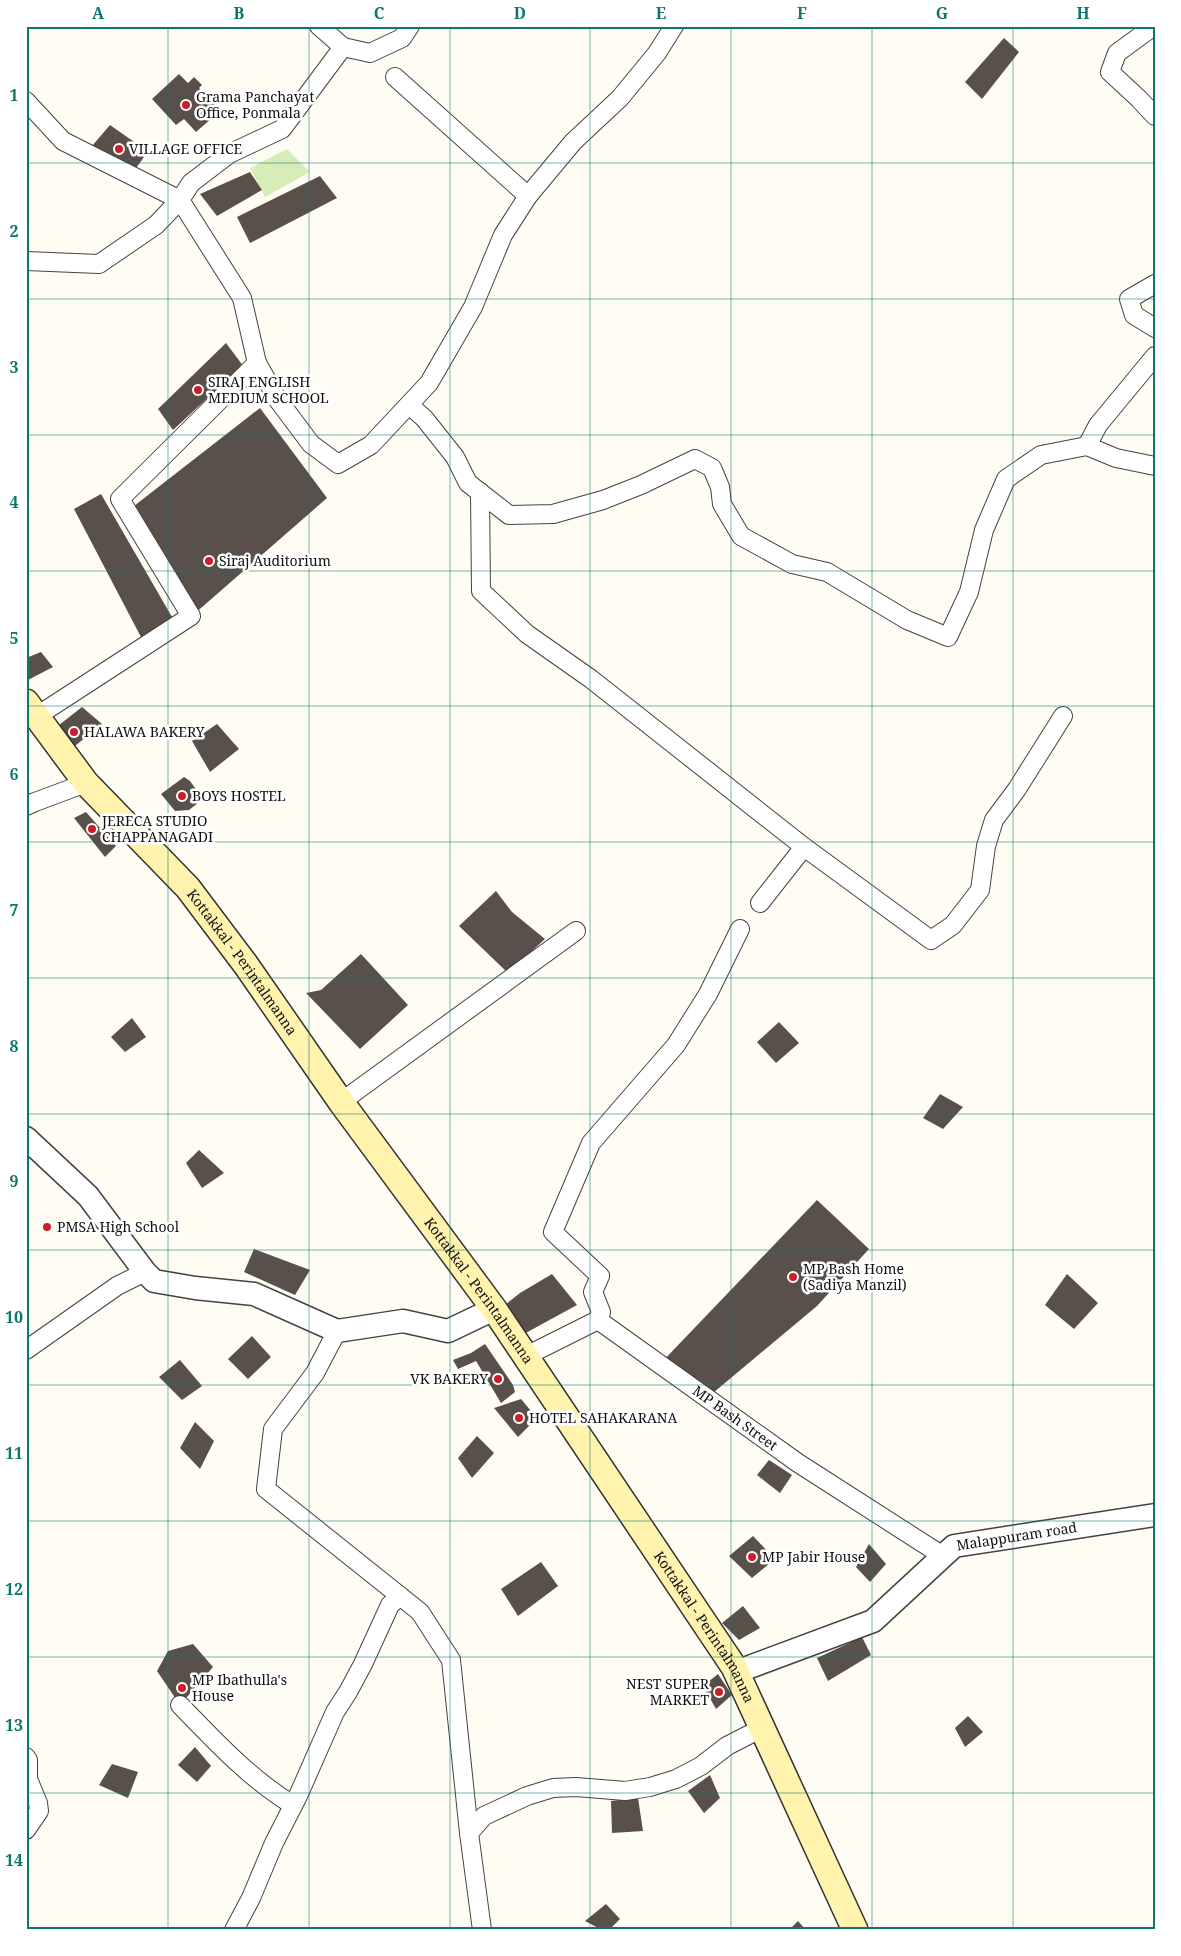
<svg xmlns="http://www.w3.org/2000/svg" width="1181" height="1956" font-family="'Noto Serif',serif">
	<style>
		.green { fill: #d6edb9 }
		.building { fill: #5a504b }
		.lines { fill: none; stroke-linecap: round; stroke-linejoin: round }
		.minor-casing { stroke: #434343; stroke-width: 20 }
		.tertiary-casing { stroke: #434343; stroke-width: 25 }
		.secondary-casing { stroke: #323232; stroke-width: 28 }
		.minor { stroke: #fff; stroke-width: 18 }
		.tertiary { stroke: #fff; stroke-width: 22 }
		.secondary { stroke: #fff3ae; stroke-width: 25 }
		.grid { fill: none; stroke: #0f766e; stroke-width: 1; stroke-opacity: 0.55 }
		.poi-dot { fill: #cc1d2c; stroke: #fff; stroke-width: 2 }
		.labels { text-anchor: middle; stroke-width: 5; stroke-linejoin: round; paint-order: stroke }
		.poi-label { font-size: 14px; fill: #101010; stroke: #fff; text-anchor: start }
		.street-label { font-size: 14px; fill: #101010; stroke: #fff }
		.neatline { fill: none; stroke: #0f766e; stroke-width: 2 }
		.grid-label { font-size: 16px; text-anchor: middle; font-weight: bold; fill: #0f766e }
	</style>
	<rect width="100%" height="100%" fill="#fffcf3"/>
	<!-- green -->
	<path class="green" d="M 287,149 L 310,172 L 265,197 L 250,168 Z"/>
	<!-- building -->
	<g class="building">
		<path d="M 1004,38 L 1019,52 L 982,99 L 965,82 Z"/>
		<path d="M 179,74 L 188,83 L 194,77 L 202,85 L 199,88 L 220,111 L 196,132 L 184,119 L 176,125 L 152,99 Z"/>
		<path d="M 110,125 L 147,151 L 142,160 L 133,172 L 92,146 Z"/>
		<path d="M 250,172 L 262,190 L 217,216 L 200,194 Z"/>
		<path d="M 320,176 L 337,198 L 250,243 L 237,217 Z"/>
		<path d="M 226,343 L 244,367 L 227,380 L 173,430 L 158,409 Z"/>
		<path d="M 260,408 L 327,498 L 193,615 L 134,506 Z"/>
		<path d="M 101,494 L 172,617 L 142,639 L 74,509 Z"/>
		<path d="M 41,652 L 53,667 L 26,681 L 26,658 Z"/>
		<path d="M 82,707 L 102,724 L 65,754 L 54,729 Z"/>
		<path d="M 217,724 L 239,749 L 210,772 L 192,741 Z"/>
		<path d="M 184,777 L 190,781 L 203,799 L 189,810 L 175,811 L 161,794 Z"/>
		<path d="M 86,812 L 116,846 L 105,857 L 74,818 Z"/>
		<path d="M 496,891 L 512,912 L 545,939 L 508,973 L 459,926 Z"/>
		<path d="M 361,954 L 408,1005 L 360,1049 L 306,993 L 321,990 Z"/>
		<path d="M 132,1018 L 146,1037 L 125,1052 L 111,1037 Z"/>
		<path d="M 779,1022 L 799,1043 L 776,1063 L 757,1042 Z"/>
		<path d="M 940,1094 L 963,1107 L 943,1129 L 923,1118 Z"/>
		<path d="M 199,1150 L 224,1173 L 202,1188 L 186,1163 Z"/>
		<path d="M 817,1200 L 869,1249 L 817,1306 L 707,1398 L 660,1364 Z"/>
		<path d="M 254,1249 L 310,1270 L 295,1295 L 244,1272 Z"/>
		<path d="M 552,1274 L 577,1305 L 522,1335 L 501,1308 L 520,1293 Z"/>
		<path d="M 1067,1274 L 1098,1303 L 1074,1329 L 1045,1305 Z"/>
		<path d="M 252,1336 L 271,1357 L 248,1379 L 228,1359 Z"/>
		<path d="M 485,1344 L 513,1385 L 515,1392 L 501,1403 L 476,1361 L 458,1369 L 453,1360 L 471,1353 Z"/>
		<path d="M 180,1360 L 202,1386 L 182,1400 L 159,1377 Z"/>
		<path d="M 521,1399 L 537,1418 L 518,1437 L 494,1408 Z"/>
		<path d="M 195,1422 L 214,1441 L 200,1469 L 180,1448 Z"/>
		<path d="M 477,1436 L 494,1453 L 472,1478 L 458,1458 Z"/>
		<path d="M 769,1460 L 792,1475 L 780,1493 L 757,1475 Z"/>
		<path d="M 753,1536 L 775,1559 L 752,1578 L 729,1556 Z"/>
		<path d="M 869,1544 L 886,1564 L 870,1582 L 856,1567 Z"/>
		<path d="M 541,1562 L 558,1586 L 518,1616 L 501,1589 Z"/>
		<path d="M 743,1606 L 760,1628 L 739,1640 L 722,1623 Z"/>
		<path d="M 862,1637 L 871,1655 L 828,1681 L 817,1658 Z"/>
		<path d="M 193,1644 L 213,1667 L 180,1705 L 157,1671 L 168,1651 Z"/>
		<path d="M 718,1674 L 732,1695 L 716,1709 L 703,1686 Z"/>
		<path d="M 968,1716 L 983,1732 L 965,1747 L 955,1728 Z"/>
		<path d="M 195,1747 L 211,1766 L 197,1782 L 178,1765 Z"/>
		<path d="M 112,1764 L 138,1772 L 128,1798 L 99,1785 Z"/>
		<path d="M 710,1775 L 720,1798 L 704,1813 L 688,1791 Z"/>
		<path d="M 638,1798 L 643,1831 L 612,1833 L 611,1801 Z"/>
		<path d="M 606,1904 L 620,1919 L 609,1930 L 602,1930 L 585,1921 Z"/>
		<path d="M 798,1921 L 806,1930 L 789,1930 Z"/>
	</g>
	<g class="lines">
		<defs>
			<g id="minor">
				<path d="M 319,26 L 343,47 L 370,53 L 402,38 L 410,26"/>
				<path d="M 1154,26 L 1117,53 L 1110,72 L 1139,99 L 1155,116"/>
				<path d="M 395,77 L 528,196 L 573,142 L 620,98 L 657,53 L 674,26"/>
				<path d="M 26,101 L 63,141 L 180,200 L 242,298 L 257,363 L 120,499 L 191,616 L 37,716"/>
				<path d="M 26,261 L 99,264 L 156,225 L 180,200 L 191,183 L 229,154 L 282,129 L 343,47"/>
				<path d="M 1155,284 L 1129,299 L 1134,315 L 1155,328"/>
				<path d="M 257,363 L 278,400 L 311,444 L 338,464 L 371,445 L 429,383 L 473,307 L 503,235 L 528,196"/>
				<path d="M 409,405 L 424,418 L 455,457 L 468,483 L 509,515 L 553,514 L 603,500 L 641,485 L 695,459 L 712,468 L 720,487 L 722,504 L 741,536 L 792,564 L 827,572 L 907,620 L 948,637 L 969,592 L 984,530 L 1006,479 L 1041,455 L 1087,446 L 1116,458 L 1155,466"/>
				<path d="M 1087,446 L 1098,425 L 1155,356"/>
				<path d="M 480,492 L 481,591 L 527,634 L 591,679 L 804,847 L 931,940 L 953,925 L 980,890 L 986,846 L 994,820 L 1017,789 L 1063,716"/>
				<path d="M 26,806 L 35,802 L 86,783"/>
				<path d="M 760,903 L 804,847"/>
				<path d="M 341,1102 L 576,931"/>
				<path d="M 598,1320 L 601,1312 L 593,1292 L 600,1276 L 553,1232 L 591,1143 L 676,1045 L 708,994 L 740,929"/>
				<path d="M 337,1331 L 315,1373 L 273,1429 L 266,1489 L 420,1612 L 451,1660 L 469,1833"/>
				<path d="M 26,1350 L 117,1286 L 145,1272"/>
				<path id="s1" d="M 526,1356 L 598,1320 L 798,1463 L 943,1556"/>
				<path d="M 180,1705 C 215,1741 250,1779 293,1805"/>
				<path d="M 26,1757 L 28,1760 L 28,1779 L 38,1803 L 39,1811 L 26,1830"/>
				<path d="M 234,1930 L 251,1898 L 274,1843 L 298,1796 L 335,1712 L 348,1692 L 363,1664 L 390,1605 L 400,1596"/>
				<path d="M 482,1930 L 469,1833 L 484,1816 L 527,1796 L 553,1788 L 576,1787 L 625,1791 L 650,1787 L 676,1779 L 701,1766 L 727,1746 L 762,1728"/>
			</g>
			<g id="tertiary">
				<path d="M 26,1138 L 88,1196 L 145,1272 L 154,1281 L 195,1288 L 254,1294 L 337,1331 L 403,1321 L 448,1331 L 494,1309"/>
				<path id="s2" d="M 736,1672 L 873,1621 L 954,1546 L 1155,1515"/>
			</g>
			<g id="secondary">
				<path id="s3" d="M 26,702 L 86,783 L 188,888 L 246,965 L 341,1102 L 494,1309 L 734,1667 L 855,1930"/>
			</g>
		</defs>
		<!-- minor casing -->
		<use href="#minor" class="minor-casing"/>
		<!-- tertiary casing -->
		<use href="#tertiary" class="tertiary-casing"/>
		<!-- secondary casing -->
		<use href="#secondary" class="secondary-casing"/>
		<!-- minor -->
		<use href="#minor" class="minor"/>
		<!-- tertiary -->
		<use href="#tertiary" class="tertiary"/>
		<!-- secondary -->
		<use href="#secondary" class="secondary"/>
	</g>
	<!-- grid -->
	<path class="grid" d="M 168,26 L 168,1930M 309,26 L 309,1930M 450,26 L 450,1930M 590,26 L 590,1930M 731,26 L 731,1930M 872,26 L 872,1930M 1013,26 L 1013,1930M 26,163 L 1155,163M 26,299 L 1155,299M 26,435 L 1155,435M 26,571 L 1155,571M 26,706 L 1155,706M 26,842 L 1155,842M 26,978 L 1155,978M 26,1114 L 1155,1114M 26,1250 L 1155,1250M 26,1385 L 1155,1385M 26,1521 L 1155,1521M 26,1657 L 1155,1657M 26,1793 L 1155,1793"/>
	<!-- markers -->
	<g class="poi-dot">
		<circle cx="186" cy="105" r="5"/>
		<circle cx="119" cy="149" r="5"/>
		<circle cx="198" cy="390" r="5"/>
		<circle cx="209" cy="561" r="5"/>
		<circle cx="74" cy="732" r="5"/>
		<circle cx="182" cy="796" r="5"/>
		<circle cx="92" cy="829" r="5"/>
		<circle cx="47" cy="1227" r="5"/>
		<circle cx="793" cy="1277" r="5"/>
		<circle cx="498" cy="1379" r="5"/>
		<circle cx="519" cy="1418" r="5"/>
		<circle cx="752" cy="1557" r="5"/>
		<circle cx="182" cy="1688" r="5"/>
		<circle cx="719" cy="1692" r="5"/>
	</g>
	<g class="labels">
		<!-- poi labels -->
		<g class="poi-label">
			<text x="196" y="102">Grama Panchayat<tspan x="196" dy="16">Office, Ponmala</tspan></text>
			<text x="129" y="154">VILLAGE OFFICE</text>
			<text x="208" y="387">SIRAJ ENGLISH<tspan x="208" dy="16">MEDIUM SCHOOL</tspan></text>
			<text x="219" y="566">Siraj Auditorium</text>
			<text x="84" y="737">HALAWA BAKERY</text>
			<text x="192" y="801">BOYS HOSTEL</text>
			<text x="102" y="826">JERECA STUDIO<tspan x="102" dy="16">CHAPPANAGADI</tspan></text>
			<text x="57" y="1232">PMSA High School</text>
			<text x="803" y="1274">MP Bash Home<tspan x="803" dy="16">(Sadiya Manzil)</tspan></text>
			<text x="488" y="1384" text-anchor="end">VK BAKERY</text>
			<text x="529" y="1423">HOTEL SAHAKARANA</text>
			<text x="762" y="1562">MP Jabir House</text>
			<text x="192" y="1685">MP Ibathulla's<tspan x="192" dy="16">House</tspan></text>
			<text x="709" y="1689" text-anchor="end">NEST SUPER<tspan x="709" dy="16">MARKET</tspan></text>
		</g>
		<!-- street labels -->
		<g class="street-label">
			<text dy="5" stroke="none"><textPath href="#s3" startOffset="339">Kottakkal - Perintalmanna</textPath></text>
			<text dy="5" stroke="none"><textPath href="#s3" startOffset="744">Kottakkal - Perintalmanna</textPath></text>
			<text dy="5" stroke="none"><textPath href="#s1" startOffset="249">MP Bash Street</textPath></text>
			<text dy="5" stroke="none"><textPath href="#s2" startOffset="320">Malappuram road</textPath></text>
			<text dy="5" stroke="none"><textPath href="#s3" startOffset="1149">Kottakkal - Perintalmanna</textPath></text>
		</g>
	</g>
	<!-- border -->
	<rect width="1181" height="1956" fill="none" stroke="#ffffff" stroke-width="55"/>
	<rect x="28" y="28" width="1126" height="1900" class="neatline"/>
	<g class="grid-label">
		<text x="98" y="19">A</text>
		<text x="239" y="19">B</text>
		<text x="379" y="19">C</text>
		<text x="520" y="19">D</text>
		<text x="661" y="19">E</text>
		<text x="802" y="19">F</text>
		<text x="942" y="19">G</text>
		<text x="1083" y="19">H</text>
		<text x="14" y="101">1</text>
		<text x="14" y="237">2</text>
		<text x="14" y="373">3</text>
		<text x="14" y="508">4</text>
		<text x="14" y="644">5</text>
		<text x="14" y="780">6</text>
		<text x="14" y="916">7</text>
		<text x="14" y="1052">8</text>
		<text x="14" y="1187">9</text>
		<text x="14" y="1323">10</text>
		<text x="14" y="1459">11</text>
		<text x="14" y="1595">12</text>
		<text x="14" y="1731">13</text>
		<text x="14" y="1866">14</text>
	</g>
</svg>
